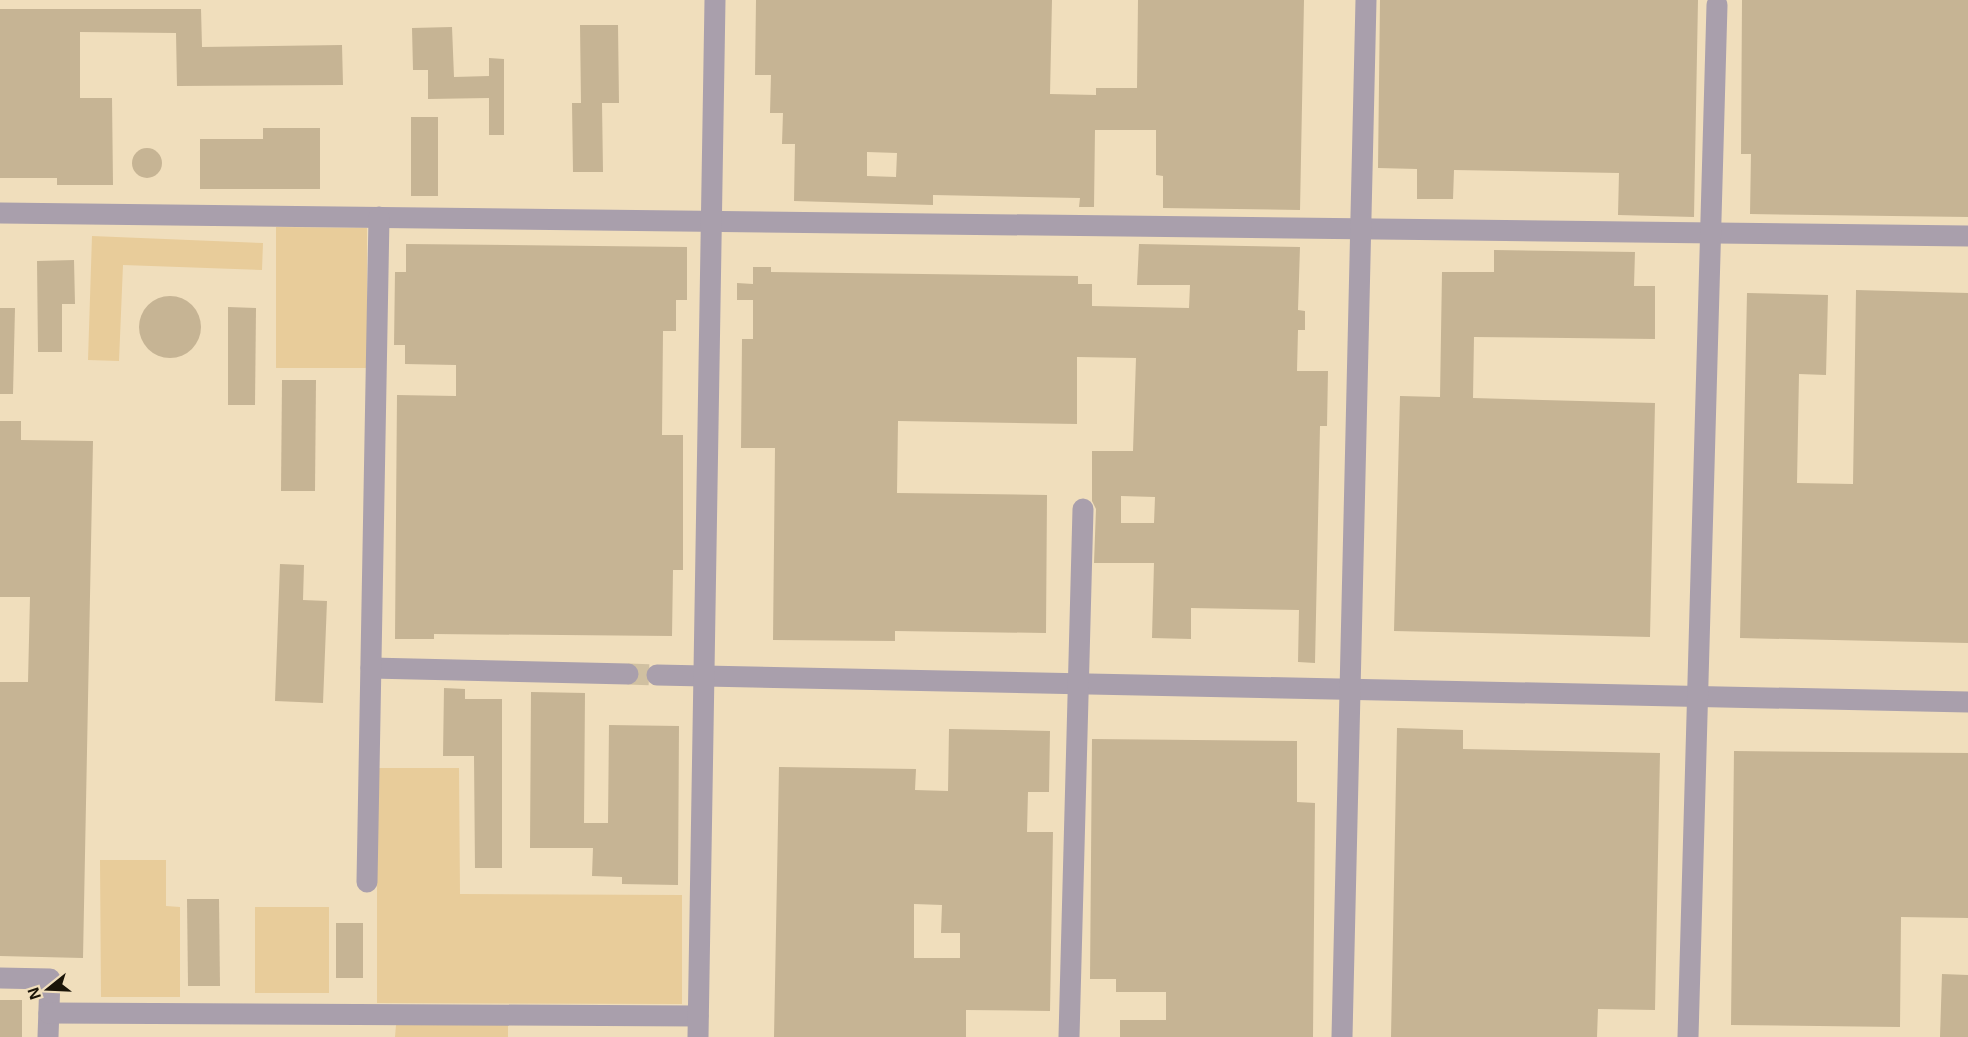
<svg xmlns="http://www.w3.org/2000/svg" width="1968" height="1037" font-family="Helvetica,sans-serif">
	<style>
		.green { fill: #e8cc9a }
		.building { fill: #c6b494; fill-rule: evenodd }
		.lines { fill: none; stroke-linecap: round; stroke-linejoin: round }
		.minor-tunnel { stroke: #d0c0a1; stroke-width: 21; stroke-dasharray: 21 10; stroke-linecap: butt }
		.minor { stroke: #a99fac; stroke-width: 21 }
	</style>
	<rect width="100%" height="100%" fill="#f0debc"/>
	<!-- green -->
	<g class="green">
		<path d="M 276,227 L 367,228 L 367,368 L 276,368 Z"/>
		<path d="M 92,236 L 263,243 L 262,270 L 123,265 L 119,361 L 88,360 Z"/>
		<path d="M 377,768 L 459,768 L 460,894 L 682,895 L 682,1004 L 377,1003 Z"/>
		<path d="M 100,860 L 166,860 L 166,906 L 180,907 L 180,997 L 101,997 Z"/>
		<rect x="255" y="907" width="74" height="86"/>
		<path d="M 396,1025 L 508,1025 L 508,1037 L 395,1037 Z"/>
	</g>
	<!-- building -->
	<g class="building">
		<path d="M 756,0 L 1052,0 L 1050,94 L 1096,95 L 1096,88 L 1137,88 L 1138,0 L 1304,0 L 1300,210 L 1163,208 L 1163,176 L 1156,175 L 1156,130 L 1095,130 L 1094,207 L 1079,207 L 1080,198 L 933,195 L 933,205 L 794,201 L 795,144 L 782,144 L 783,113 L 770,113 L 771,75 L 755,75 ZM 867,152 L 897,153 L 896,177 L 867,176 Z"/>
		<path d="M 1380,0 L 1698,0 L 1694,217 L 1618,215 L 1619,173 L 1454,170 L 1453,199 L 1417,199 L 1417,169 L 1378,168 Z"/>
		<path d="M 1742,0 L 1968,0 L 1968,217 L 1750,214 L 1751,154 L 1741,154 Z"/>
		<path d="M 0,9 L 201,9 L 202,47 L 342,45 L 343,85 L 177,86 L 176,33 L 80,32 L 80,98 L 112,98 L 113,185 L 57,185 L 57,178 L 0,178 Z"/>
		<path d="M 580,25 L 618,25 L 619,103 L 602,103 L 603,172 L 573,172 L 572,103 L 581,103 Z"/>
		<path d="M 452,27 L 454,77 L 489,76 L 489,58 L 504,59 L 504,135 L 489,135 L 489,98 L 428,99 L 428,70 L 413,70 L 412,28 Z"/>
		<rect x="411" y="117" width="27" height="79"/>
		<path d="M 263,128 L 320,128 L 320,189 L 200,189 L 200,139 L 263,139 Z"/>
		<circle cx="147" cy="163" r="15"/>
		<path d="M 406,244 L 687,247 L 687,300 L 676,300 L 676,331 L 663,331 L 662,435 L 683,435 L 683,570 L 673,570 L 672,636 L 434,634 L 434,639 L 395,639 L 397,395 L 456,396 L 456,365 L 405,364 L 405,345 L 394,345 L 395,272 L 406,272 Z"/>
		<path d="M 1139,244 L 1300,247 L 1298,310 L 1305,311 L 1305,330 L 1298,330 L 1297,371 L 1328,371 L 1327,426 L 1320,426 L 1315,663 L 1298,662 L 1299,610 L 1191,608 L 1191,639 L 1152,638 L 1154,563 L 1094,563 L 1096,509 L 1092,501 L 1092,451 L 1133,451 L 1136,358 L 1077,357 L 1077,424 L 898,421 L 897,493 L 1047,495 L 1046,633 L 895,631 L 895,641 L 773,640 L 775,448 L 741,448 L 742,339 L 753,339 L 753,300 L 737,300 L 737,283 L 753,284 L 753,267 L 771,267 L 771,272 L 1078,276 L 1078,284 L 1092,284 L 1092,306 L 1189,308 L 1190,285 L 1137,285 ZM 1121,496 L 1155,497 L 1154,523 L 1121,523 Z"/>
		<path d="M 1494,250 L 1635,252 L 1634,286 L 1655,286 L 1655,339 L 1474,337 L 1473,398 L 1655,403 L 1650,637 L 1394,631 L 1400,396 L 1440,397 L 1442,272 L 1494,272 Z"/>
		<path d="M 74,260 L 75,304 L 62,304 L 62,352 L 38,352 L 37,261 Z"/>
		<path d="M 1856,290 L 1968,293 L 1968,643 L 1740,638 L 1747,293 L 1828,295 L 1826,375 L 1799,374 L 1797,483 L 1853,484 Z"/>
		<circle cx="170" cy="327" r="31"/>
		<path d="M 228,307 L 256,308 L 255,405 L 228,405 Z"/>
		<path d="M 0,308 L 15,308 L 13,394 L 0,394 Z"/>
		<path d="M 282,380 L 316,380 L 315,491 L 281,491 Z"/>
		<path d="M 0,421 L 21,421 L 21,440 L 93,441 L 83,958 L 0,956 L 0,682 L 28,682 L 30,597 L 0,597 Z"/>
		<path d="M 280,564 L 304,565 L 303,600 L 327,601 L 323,703 L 275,701 Z"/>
		<path d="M 444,688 L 465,689 L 465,699 L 502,699 L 502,868 L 475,868 L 474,756 L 443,756 Z"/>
		<path d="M 531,692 L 585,693 L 584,823 L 608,823 L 609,725 L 679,726 L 678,885 L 622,884 L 622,877 L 592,876 L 593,848 L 530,848 Z"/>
		<path d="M 1397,728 L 1463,730 L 1463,749 L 1660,753 L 1655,1010 L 1598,1009 L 1597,1037 L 1391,1037 Z"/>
		<path d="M 949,729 L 1050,731 L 1049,792 L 1028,792 L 1027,832 L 1053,832 L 1050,1011 L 966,1010 L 966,1037 L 774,1037 L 779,767 L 916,769 L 915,790 L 948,791 ZM 914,904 L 942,905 L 941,933 L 960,933 L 960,958 L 914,958 Z"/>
		<path d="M 1092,739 L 1297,741 L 1297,802 L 1315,803 L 1313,1037 L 1120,1037 L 1120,1020 L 1166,1020 L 1166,992 L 1116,992 L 1116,979 L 1090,979 Z"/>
		<path d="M 1734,751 L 1968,753 L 1968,918 L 1901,917 L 1900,1027 L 1731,1025 Z"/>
		<path d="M 187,899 L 219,899 L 220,986 L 188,986 Z"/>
		<rect x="336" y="923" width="27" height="55"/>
		<path d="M 1942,974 L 1968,975 L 1968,1037 L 1940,1037 Z"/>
		<rect x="0" y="1000" width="22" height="37"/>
	</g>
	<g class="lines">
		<!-- minor-tunnel -->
		<path class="minor-tunnel" d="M 628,674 L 657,675"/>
		<!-- minor -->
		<g class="minor">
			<path d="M 0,213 L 1968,236"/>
			<path d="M 371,668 L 628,674"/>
			<path d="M 657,675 L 1968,702"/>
			<path d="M 367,882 L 379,217"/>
			<path d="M 0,978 L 50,979 L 48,1037"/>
			<path d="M 49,1013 L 698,1016"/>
			<path d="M 698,1037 L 715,0"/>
			<path d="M 1069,1037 L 1083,509"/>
			<path d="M 1342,1037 L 1366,0"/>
			<path d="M 1688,1037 L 1717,5"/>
		</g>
	</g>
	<!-- north arrow -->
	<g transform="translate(48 989) rotate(252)" stroke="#f0debc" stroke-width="4.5" paint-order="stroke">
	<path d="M0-4.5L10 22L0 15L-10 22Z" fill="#1a1408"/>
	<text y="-9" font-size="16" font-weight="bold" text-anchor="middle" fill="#1a1408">N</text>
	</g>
</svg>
